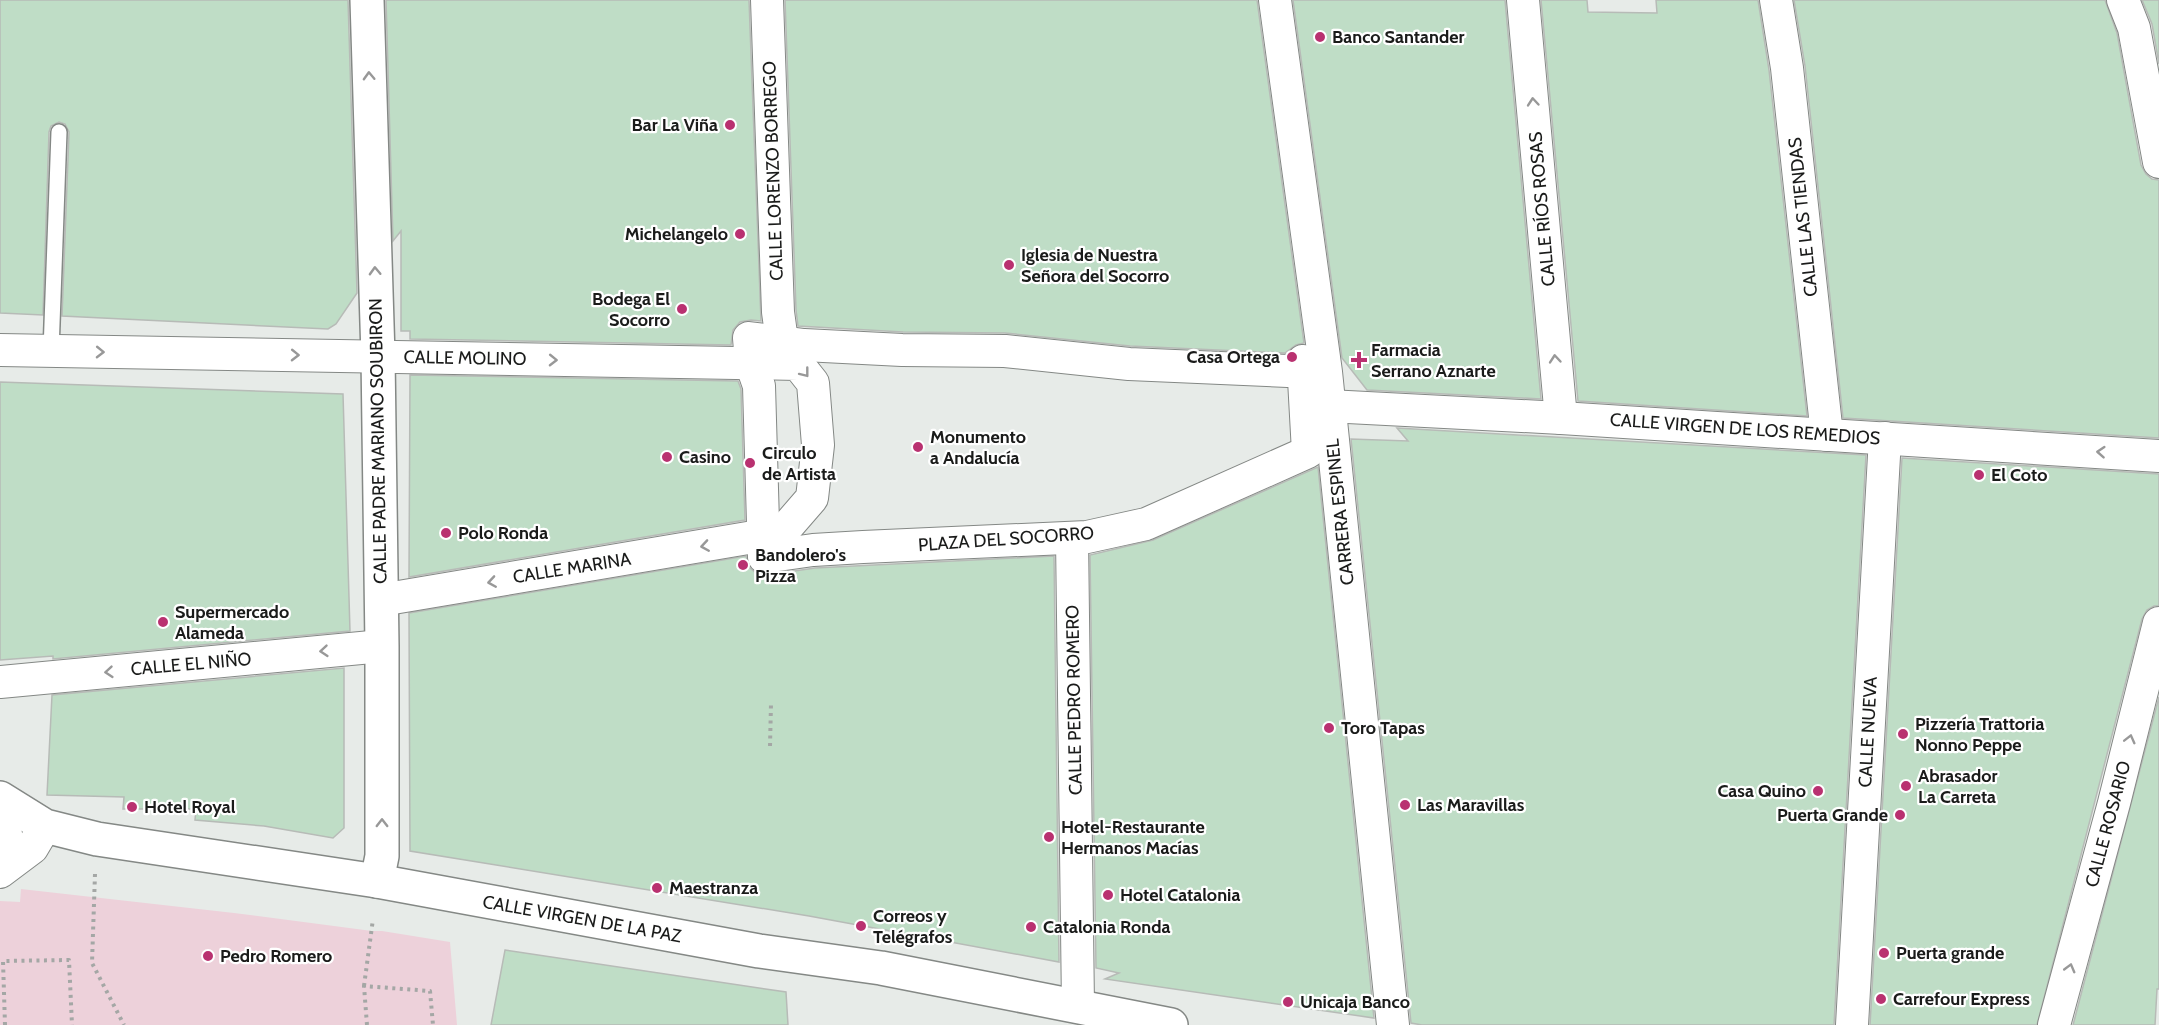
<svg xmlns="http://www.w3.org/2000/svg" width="2159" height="1025" font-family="Cabin,sans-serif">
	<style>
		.green { fill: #edd1da }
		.building { fill: #bfddc6; stroke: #b7bbb7; stroke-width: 1.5 }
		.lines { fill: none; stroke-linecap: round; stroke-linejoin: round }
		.lane-casing { stroke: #848885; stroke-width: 18 }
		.street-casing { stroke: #848885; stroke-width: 34 }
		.secondary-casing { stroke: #848885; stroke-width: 36 }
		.path { stroke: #a4a7a5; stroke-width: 4; stroke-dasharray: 3 4.5; stroke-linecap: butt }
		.lane { stroke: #fff; stroke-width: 15 }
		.street { stroke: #fff; stroke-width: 32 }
		.secondary { stroke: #fff; stroke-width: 33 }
		.oneway { stroke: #989898 }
		.poi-dot { fill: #b93170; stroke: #fff; stroke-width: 2 }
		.labels { text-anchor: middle; stroke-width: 4.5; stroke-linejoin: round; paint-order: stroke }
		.poi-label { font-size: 18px; font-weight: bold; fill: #1a1b1a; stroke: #fff; text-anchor: start }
		.street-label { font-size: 18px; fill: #1a1b1a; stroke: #fff }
	</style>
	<rect width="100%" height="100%" fill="#e7ebe8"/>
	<!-- green -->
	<path class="green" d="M 21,889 L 234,913 L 372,931 L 382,931 L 450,942 L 457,1025 L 0,1025 L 0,901 L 20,902 Z"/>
	<!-- building -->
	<g class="building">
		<path d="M 0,0 L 348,0 L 357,293 L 336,324 L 328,329 L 62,316 L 69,132 L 65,124 L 59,122 L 51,126 L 49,132 L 43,315 L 0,313 Z"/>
		<path d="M 386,0 L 749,0 L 761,321 L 751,320 L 740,322 L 733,330 L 731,345 L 410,339 L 410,331 L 401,331 L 401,231 L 393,241 Z"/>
		<path d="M 785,0 L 1257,0 L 1304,343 L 1296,345 L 1285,353 L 1130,346 L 1005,333 L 903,332 L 798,326 L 796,310 Z"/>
		<path d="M 1293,0 L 1505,0 L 1541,399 L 1367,390 L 1342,358 Z"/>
		<path d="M 1541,0 L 1587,0 L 1588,12 L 1657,13 L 1656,0 L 1758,0 L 1769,70 L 1807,416 L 1578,401 Z"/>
		<path d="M 1794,0 L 2105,0 L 2117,33 L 2141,165 L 2146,174 L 2152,179 L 2159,180 L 2159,438 L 1843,418 L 1805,66 Z"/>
		<path d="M 2142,0 L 2159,0 L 2159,64 L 2152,24 Z"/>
		<path d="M 410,375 L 738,381 L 741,389 L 745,520 L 409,577 Z"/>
		<path d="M 0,382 L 343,394 L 350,631 L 53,659 L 53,656 L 0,660 Z"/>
		<path d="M 1397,428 L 1866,455 L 1834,1025 L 1422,1025 L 1411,1023 L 1351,439 L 1408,441 Z"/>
		<path d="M 1902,458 L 2159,474 L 2159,606 L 2154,606 L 2147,610 L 2142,619 L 2037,1025 L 1870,1025 Z"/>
		<path d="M 1318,467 L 1374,1018 L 1105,979 L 1119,973 L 1096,968 L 1090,555 L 1153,540 Z"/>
		<path d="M 746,556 L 749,567 L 757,574 L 767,575 L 815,568 L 1054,556 L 1059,962 L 809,916 L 410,851 L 409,613 Z"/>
		<path d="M 344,668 L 344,828 L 333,838 L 264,826 L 195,820 L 196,809 L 123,809 L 124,797 L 47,795 L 52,695 Z"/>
		<path d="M 2159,697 L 2159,989 L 2157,989 L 2155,1025 L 2073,1025 Z"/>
		<path d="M 505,950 L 786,992 L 788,1025 L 491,1025 Z"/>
	</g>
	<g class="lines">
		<defs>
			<path id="lane" d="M 51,351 L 59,132"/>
			<g id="street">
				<path d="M 767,0 L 778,312 L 782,341"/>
				<path d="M 1275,0 L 1326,372 L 1393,1025"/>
				<path d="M 1523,0 L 1561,418"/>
				<path d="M 1776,0 L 1787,68 L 1827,435"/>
				<path d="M 2123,0 L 2134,28 L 2159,162"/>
				<path d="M 749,338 L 804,345 L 902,350 L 1005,351 L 1129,364 L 1288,371 L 1298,367 L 1303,361 L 1308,452 L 1146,524 L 1087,537 L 863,547 L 813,550 L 764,557 L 759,386 L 751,363 Z"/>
				<path d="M 0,350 L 798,364 L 813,383 L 818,445 L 812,498 L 786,528 L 777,533 L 381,600"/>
				<path d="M 1309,405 L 1561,418 L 2159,456"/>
				<path d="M 1072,538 L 1078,1006"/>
				<path d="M 0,682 L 382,646"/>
				<path d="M 0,829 L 6,835 L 3,847 L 0,849"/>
				<path d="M 0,872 L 32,848 L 45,826"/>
				<path d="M 1852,1025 L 1885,438"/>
				<path d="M 2054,1025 L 2114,803 L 2159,623"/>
			</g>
			<g id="secondary">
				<path d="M 367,0 L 378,356 L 382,646 L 382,856 L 377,881"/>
				<path d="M 0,798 L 45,826 L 97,839 L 377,881 L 759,951 L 881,968 L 1171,1025"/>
			</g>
		</defs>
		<!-- lane casing -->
		<use href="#lane" class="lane-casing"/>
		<!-- street casing -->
		<use href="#street" class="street-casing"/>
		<!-- secondary casing -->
		<use href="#secondary" class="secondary-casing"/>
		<!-- path -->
		<g class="path">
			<path d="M 770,746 L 771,704"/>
			<path d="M 95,874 L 92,963 L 124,1025"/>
			<path d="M 364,986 L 373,919"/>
			<path d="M 5,1025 L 3,961 L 69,960 L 72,1025"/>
			<path d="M 367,1025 L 364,986 L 430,991 L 433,1025"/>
		</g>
		<!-- lane -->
		<use href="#lane" class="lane"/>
		<!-- street -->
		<use href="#street" class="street"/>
		<!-- secondary -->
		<use href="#secondary" class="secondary"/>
	</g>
	<!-- one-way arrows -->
	<defs><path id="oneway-chevron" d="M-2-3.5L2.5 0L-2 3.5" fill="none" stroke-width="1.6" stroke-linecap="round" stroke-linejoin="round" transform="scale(1.5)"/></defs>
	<g class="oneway">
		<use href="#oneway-chevron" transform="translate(369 76) rotate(-92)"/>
		<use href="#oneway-chevron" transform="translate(1533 102) rotate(-95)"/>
		<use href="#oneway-chevron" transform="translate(375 271) rotate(-92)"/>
		<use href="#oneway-chevron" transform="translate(100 352) rotate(1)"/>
		<use href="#oneway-chevron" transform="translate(295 355) rotate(1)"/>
		<use href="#oneway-chevron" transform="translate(1555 359) rotate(-95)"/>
		<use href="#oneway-chevron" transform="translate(553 360) rotate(1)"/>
		<use href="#oneway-chevron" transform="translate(805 373) rotate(52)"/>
		<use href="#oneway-chevron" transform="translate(2101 452) rotate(-176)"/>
		<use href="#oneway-chevron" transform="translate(705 546) rotate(171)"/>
		<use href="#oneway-chevron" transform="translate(492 582) rotate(171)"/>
		<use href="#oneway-chevron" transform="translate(324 651) rotate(175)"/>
		<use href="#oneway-chevron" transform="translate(109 672) rotate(175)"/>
		<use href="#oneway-chevron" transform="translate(2130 739) rotate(-76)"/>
		<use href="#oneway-chevron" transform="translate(382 823) rotate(-90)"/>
		<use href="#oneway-chevron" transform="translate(2070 968) rotate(-75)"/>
	</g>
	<!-- markers -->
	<g class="poi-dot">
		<circle cx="1320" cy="37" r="6"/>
		<circle cx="730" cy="125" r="6"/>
		<circle cx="740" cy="234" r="6"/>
		<circle cx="1009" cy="265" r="6"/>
		<circle cx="682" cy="309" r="6"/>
		<circle cx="1292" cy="357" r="6"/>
		<path d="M1356 351h6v6h6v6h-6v6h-6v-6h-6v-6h6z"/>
		<circle cx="918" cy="447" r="6"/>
		<circle cx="667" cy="457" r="6"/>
		<circle cx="750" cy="463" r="6"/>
		<circle cx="1979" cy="475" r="6"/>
		<circle cx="446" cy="533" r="6"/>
		<circle cx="743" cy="565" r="6"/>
		<circle cx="163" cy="622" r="6"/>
		<circle cx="1329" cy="728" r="6"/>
		<circle cx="1903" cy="734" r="6"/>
		<circle cx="1906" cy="786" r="6"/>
		<circle cx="1818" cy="791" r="6"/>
		<circle cx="1405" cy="805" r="6"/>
		<circle cx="132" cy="807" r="6"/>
		<circle cx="1900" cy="815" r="6"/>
		<circle cx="1049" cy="837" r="6"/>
		<circle cx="657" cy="888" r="6"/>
		<circle cx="1108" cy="895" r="6"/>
		<circle cx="861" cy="926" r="6"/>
		<circle cx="1031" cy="927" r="6"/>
		<circle cx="1884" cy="953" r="6"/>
		<circle cx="208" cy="956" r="6"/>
		<circle cx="1881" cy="999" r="6"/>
		<circle cx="1288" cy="1002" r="6"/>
	</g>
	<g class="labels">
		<!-- poi labels -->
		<g class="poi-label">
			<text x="1332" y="43">Banco Santander</text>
			<text x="718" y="131" text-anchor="end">Bar La Viña</text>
			<text x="728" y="240" text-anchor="end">Michelangelo</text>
			<text x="1021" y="261">Iglesia de Nuestra<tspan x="1021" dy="21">Señora del Socorro</tspan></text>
			<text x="670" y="305" text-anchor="end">Bodega El<tspan x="670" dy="21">Socorro</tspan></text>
			<text x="1371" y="356">Farmacia<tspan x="1371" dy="21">Serrano Aznarte</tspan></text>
			<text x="1280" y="363" text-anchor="end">Casa Ortega</text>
			<text x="930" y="443">Monumento<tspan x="930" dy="21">a Andalucía</tspan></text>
			<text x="762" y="459">Circulo<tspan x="762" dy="21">de Artista</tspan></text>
			<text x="679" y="463">Casino</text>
			<text x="1991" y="481">El Coto</text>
			<text x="458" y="539">Polo Ronda</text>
			<text x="755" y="561">Bandolero's<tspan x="755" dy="21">Pizza</tspan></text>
			<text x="175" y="618">Supermercado<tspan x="175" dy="21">Alameda</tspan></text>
			<text x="1915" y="730">Pizzería Trattoria<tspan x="1915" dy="21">Nonno Peppe</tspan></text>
			<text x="1341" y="734">Toro Tapas</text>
			<text x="1918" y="782">Abrasador<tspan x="1918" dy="21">La Carreta</tspan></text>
			<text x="1806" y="797" text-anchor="end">Casa Quino</text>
			<text x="1417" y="811">Las Maravillas</text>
			<text x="144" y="813">Hotel Royal</text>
			<text x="1888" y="821" text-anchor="end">Puerta Grande</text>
			<text x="1061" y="833">Hotel-Restaurante<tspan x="1061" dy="21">Hermanos Macías</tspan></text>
			<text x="669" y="894">Maestranza</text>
			<text x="1120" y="901">Hotel Catalonia</text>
			<text x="873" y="922">Correos y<tspan x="873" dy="21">Telégrafos</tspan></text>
			<text x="1043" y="933">Catalonia Ronda</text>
			<text x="1896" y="959">Puerta grande</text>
			<text x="220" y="962">Pedro Romero</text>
			<text x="1893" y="1005">Carrefour Express</text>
			<text x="1300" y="1008">Unicaja Banco</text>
		</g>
		<!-- street labels -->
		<g class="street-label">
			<text transform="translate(773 171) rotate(-92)" y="6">CALLE LORENZO BORREGO</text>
			<text transform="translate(1542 209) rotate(-95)" y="6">CALLE RÍOS ROSAS</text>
			<text transform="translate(1803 217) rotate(-96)" y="6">CALLE LAS TIENDAS</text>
			<text transform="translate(465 358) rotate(1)" y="6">CALLE MOLINO</text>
			<text transform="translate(1745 429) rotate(4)" y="6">CALLE VIRGEN DE LOS REMEDIOS</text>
			<text transform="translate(378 441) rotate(-91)" y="6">CALLE PADRE MARIANO SOUBIRON</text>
			<text transform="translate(1340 512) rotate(-96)" y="6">CARRERA ESPINEL</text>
			<text transform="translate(1006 539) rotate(-4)" y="6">PLAZA DEL SOCORRO</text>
			<text transform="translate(572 568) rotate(-9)" y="6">CALLE MARINA</text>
			<text transform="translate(191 664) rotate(-5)" y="6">CALLE EL NIÑO</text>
			<text transform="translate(1074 700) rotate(-91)" y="6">CALLE PEDRO ROMERO</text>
			<text transform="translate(1868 732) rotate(-87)" y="6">CALLE NUEVA</text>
			<text transform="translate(2108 824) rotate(-75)" y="6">CALLE ROSARIO</text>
			<text transform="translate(582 919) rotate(10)" y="6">CALLE VIRGEN DE LA PAZ</text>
		</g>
	</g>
</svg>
